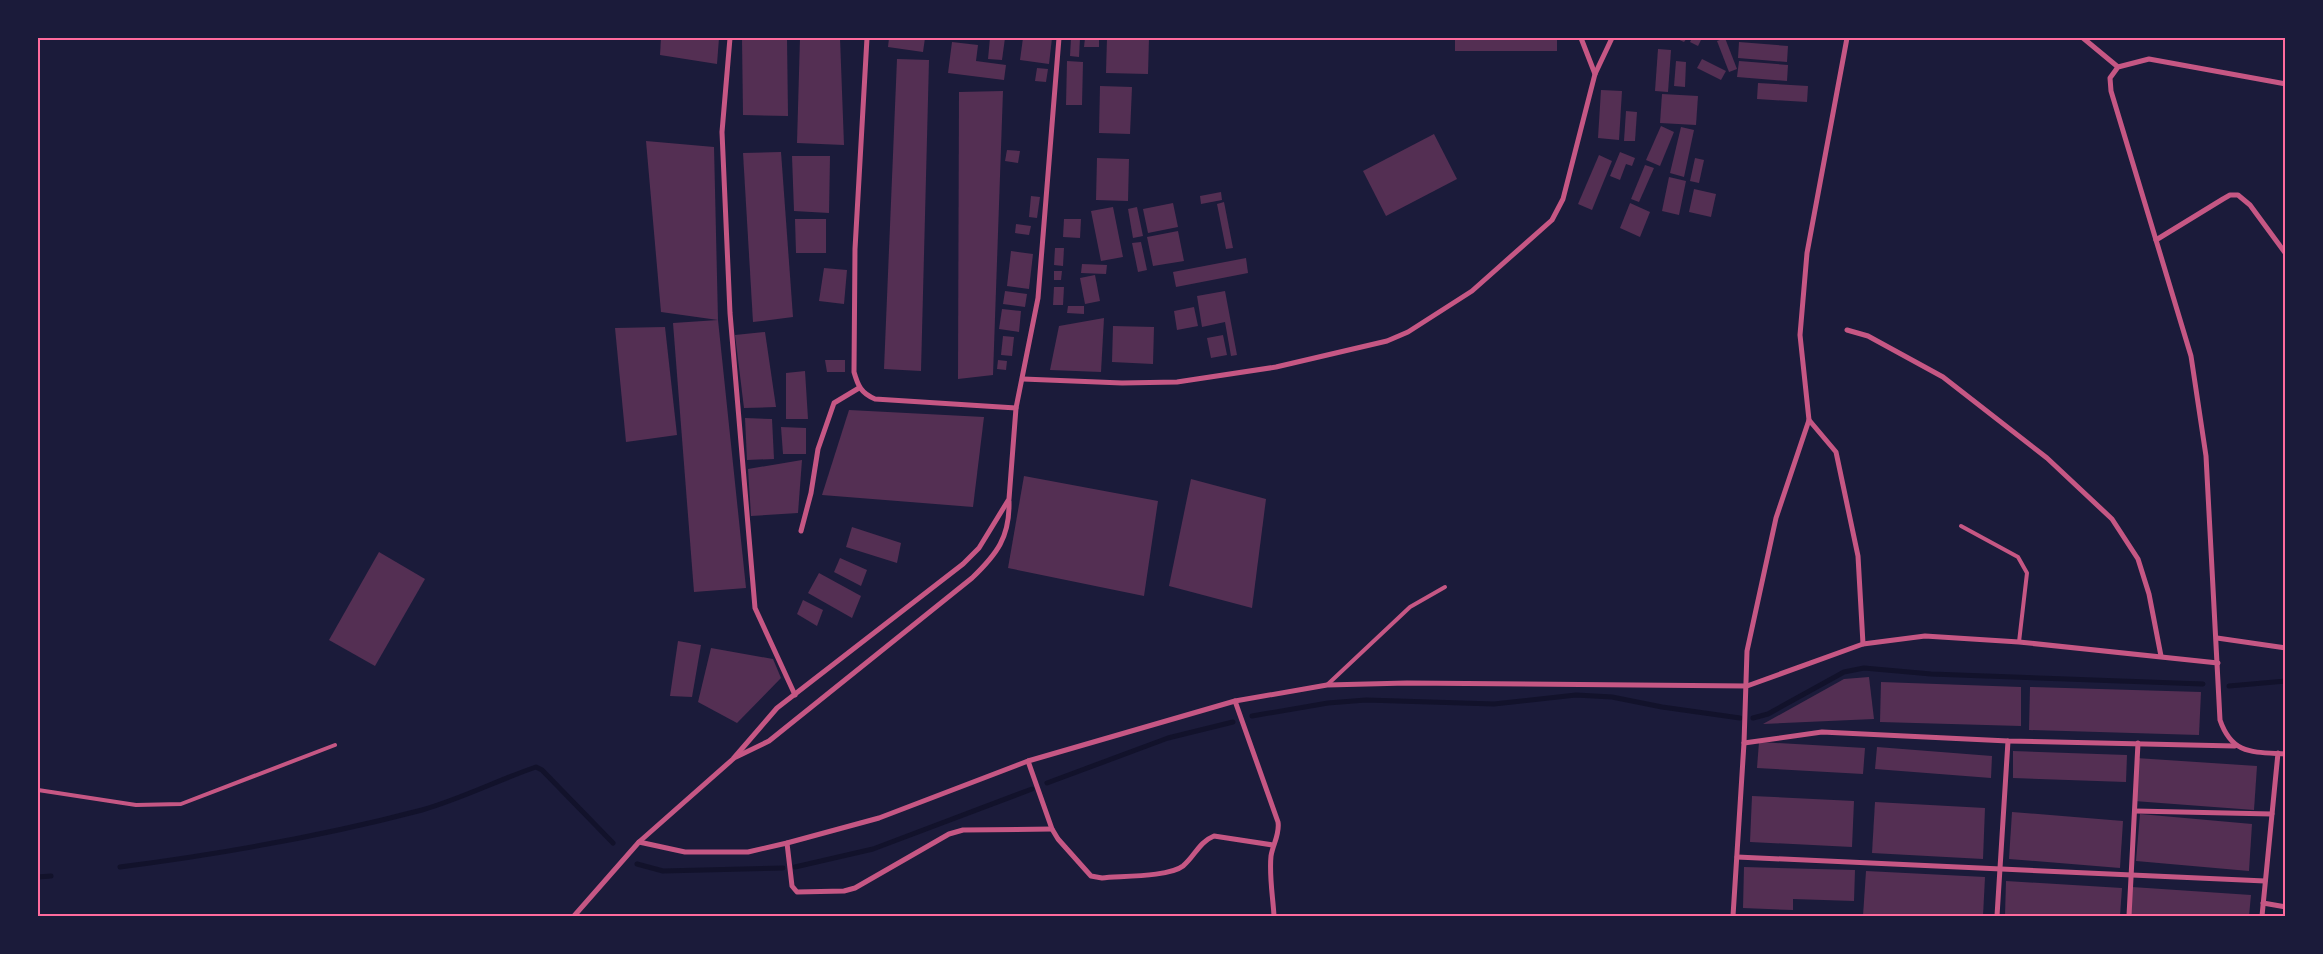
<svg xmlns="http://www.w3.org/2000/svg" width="2323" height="954" font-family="'Asap Condensed',sans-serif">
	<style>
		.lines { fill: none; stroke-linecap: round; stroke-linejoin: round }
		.stream { stroke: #12122b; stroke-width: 5 }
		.building { fill: #542f53 }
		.service { stroke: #c65784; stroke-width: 4 }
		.minor { stroke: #c65784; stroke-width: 5 }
		.neatline { fill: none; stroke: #ff6b9d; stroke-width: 2 }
	</style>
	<rect width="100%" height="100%" fill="#1b1b3a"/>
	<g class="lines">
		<!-- stream -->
		<g class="stream">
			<path d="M 2229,686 L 2286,681"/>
			<path d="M 1252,716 L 1328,703 L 1366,700 L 1494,704 L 1576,695 L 1612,697 L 1662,707 L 1740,718"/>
			<path d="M 1753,718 L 1768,714 L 1844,672 L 1864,668 L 1931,674 L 2203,684"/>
			<path d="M 1047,783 L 1168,738 L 1233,722"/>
			<path d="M 637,864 L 663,871 L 783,868"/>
			<path d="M 120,867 C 221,854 323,836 422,810 C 461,799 498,780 536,767 L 542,770 L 613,843"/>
			<path d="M 795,867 L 873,849 L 1032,789"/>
			<path d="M 38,877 L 51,876"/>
		</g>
	</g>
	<!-- building -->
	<g class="building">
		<path d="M 661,38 L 719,38 L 717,64 L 660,55 Z"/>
		<path d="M 742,38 L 787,38 L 788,116 L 743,115 Z"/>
		<path d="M 800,38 L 840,38 L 844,145 L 797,143 Z"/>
		<path d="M 889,38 L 925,38 L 923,52 L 888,47 Z"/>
		<path d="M 990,38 L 1005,38 L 1002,60 L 988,59 Z"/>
		<path d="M 1023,38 L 1052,38 L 1049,64 L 1020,60 Z"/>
		<path d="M 1071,38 L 1080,38 L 1079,57 L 1070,56 Z"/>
		<path d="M 1085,38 L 1099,38 L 1099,47 L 1084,47 Z"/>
		<path d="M 1107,38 L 1149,38 L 1148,74 L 1106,73 Z"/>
		<rect x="1455" y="38" width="102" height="13"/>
		<path d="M 1675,38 L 1687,38 L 1684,42 Z"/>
		<path d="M 1692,38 L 1702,38 L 1698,46 L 1690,42 Z"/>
		<path d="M 1725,38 L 1737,69 L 1729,72 L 1717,41 Z"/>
		<path d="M 952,42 L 978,45 L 976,61 L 1006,65 L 1004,80 L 948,73 Z"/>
		<path d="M 1739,42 L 1788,46 L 1787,62 L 1738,58 Z"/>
		<path d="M 1658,49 L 1671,50 L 1668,92 L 1655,91 Z"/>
		<path d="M 897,59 L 929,60 L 921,371 L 884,369 Z"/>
		<path d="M 1702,59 L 1726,71 L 1721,80 L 1697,68 Z"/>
		<path d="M 1067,61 L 1083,62 L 1082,105 L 1066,105 Z"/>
		<path d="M 1676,61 L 1686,62 L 1685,87 L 1674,86 Z"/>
		<path d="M 1739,61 L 1788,65 L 1787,81 L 1737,77 Z"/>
		<path d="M 1037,68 L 1048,69 L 1046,82 L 1035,81 Z"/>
		<path d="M 1758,83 L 1808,86 L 1807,102 L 1757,99 Z"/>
		<path d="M 1100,86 L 1132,87 L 1130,134 L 1099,133 Z"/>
		<path d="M 1601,90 L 1622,91 L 1619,140 L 1598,138 Z"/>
		<path d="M 1003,91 L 993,375 L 958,379 L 959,92 Z"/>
		<path d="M 1662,94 L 1698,96 L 1696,125 L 1660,123 Z"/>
		<path d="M 1626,111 L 1637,112 L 1635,141 L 1624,141 Z"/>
		<path d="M 1661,126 L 1674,132 L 1660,166 L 1646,160 Z"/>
		<path d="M 1681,127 L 1694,130 L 1684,177 L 1670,173 Z"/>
		<path d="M 1434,134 L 1457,179 L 1386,216 L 1363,171 Z"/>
		<path d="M 646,141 L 714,147 L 718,320 L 661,312 Z"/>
		<path d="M 1007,150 L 1020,151 L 1018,163 L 1005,161 Z"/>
		<path d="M 781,152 L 793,317 L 753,322 L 743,153 Z"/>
		<path d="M 1620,152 L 1635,158 L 1632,166 L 1626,164 L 1620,180 L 1610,176 Z"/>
		<path d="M 1599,155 L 1612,161 L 1592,210 L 1578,204 Z"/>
		<path d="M 792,156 L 830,156 L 829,213 L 794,211 Z"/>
		<path d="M 1097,158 L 1129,159 L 1128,201 L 1096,200 Z"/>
		<path d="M 1695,158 L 1704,160 L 1699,183 L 1690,181 Z"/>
		<path d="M 1645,165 L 1654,168 L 1639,202 L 1631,199 Z"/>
		<path d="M 1669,177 L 1686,181 L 1679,215 L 1662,211 Z"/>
		<path d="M 1694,189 L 1716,194 L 1711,217 L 1689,212 Z"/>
		<path d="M 1221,192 L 1222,200 L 1201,204 L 1200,196 Z"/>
		<path d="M 1031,196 L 1040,197 L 1037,218 L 1029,217 Z"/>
		<path d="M 1224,202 L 1233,248 L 1226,249 L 1217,204 Z"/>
		<path d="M 1173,203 L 1178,227 L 1148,233 L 1143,209 Z"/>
		<path d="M 1630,203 L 1650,212 L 1640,237 L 1620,228 Z"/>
		<path d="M 1113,207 L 1123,257 L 1101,261 L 1091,211 Z"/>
		<path d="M 1137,207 L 1143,236 L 1133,238 L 1128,209 Z"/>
		<path d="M 795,219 L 826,219 L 826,253 L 796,253 Z"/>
		<path d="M 1064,219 L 1081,219 L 1080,238 L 1063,237 Z"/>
		<path d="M 1016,224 L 1031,226 L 1029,235 L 1015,233 Z"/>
		<path d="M 1178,231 L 1184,261 L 1153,266 L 1147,237 Z"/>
		<path d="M 1141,242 L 1147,270 L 1138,272 L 1132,243 Z"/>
		<path d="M 1055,248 L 1064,248 L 1063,266 L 1054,265 Z"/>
		<path d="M 1011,251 L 1033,254 L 1029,289 L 1007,286 Z"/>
		<path d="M 1246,258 L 1248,273 L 1176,287 L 1173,272 Z"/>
		<path d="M 1082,264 L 1107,265 L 1106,274 L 1081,273 Z"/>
		<path d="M 824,268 L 847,270 L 844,304 L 819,301 Z"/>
		<path d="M 1054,271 L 1062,271 L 1061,280 L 1054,280 Z"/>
		<path d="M 1095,275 L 1100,301 L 1085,304 L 1080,278 Z"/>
		<path d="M 1054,287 L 1064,287 L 1063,305 L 1053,305 Z"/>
		<path d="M 1005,291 L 1027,294 L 1025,307 L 1003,304 Z"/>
		<path d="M 1225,291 L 1237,355 L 1231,356 L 1225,322 L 1202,327 L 1197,296 Z"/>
		<path d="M 1068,306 L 1084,306 L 1084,314 L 1067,313 Z"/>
		<path d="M 1194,307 L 1198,326 L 1177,330 L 1174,311 Z"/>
		<path d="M 1002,309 L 1021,311 L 1019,332 L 999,329 Z"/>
		<path d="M 1104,318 L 1101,372 L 1050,370 L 1059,326 Z"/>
		<path d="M 718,320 L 746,588 L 694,592 L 673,323 Z"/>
		<path d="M 1113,326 L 1154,327 L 1153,364 L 1112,362 Z"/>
		<path d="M 665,327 L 677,435 L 626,442 L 615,328 Z"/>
		<path d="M 765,332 L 776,407 L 744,408 L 735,335 Z"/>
		<path d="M 1223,335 L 1227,355 L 1211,358 L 1207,338 Z"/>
		<path d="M 1003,336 L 1014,337 L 1012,356 L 1001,355 Z"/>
		<path d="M 825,360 L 845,360 L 845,372 L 827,372 Z"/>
		<path d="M 998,360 L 1007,361 L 1006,370 L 997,369 Z"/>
		<path d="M 805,371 L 808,419 L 786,419 L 786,373 Z"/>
		<path d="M 849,410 L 984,417 L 973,507 L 822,495 Z"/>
		<path d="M 745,418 L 772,419 L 774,459 L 747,460 Z"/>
		<path d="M 781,427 L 806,428 L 806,454 L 783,454 Z"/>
		<path d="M 802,460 L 798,513 L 751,516 L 748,469 Z"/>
		<path d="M 1024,476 L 1158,501 L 1144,596 L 1008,568 Z"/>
		<path d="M 1191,479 L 1266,499 L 1252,608 L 1169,586 Z"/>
		<path d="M 852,527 L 901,543 L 897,563 L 846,547 Z"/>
		<path d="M 379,552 L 425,579 L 375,666 L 329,640 Z"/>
		<path d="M 840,558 L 867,570 L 861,586 L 834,572 Z"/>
		<path d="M 819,573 L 861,596 L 852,618 L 808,593 Z"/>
		<path d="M 803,600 L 823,610 L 817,626 L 797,614 Z"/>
		<path d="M 678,641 L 701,645 L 692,697 L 670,696 Z"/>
		<path d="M 711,648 L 773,659 L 781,678 L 737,723 L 698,702 Z"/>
		<path d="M 1869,677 L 1874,719 L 1763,724 L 1844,679 Z"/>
		<path d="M 1881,682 L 2021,687 L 2021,726 L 1880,722 Z"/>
		<path d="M 2030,687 L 2201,692 L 2199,735 L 2029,730 Z"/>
		<path d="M 1759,742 L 1865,748 L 1863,774 L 1757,768 Z"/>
		<path d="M 1877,747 L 1992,756 L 1991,778 L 1875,769 Z"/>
		<path d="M 2013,751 L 2127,755 L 2126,782 L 2013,778 Z"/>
		<path d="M 2136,758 L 2257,766 L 2254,810 L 2134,801 Z"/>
		<path d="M 1752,796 L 1854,801 L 1852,847 L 1750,842 Z"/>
		<path d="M 1875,802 L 1985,808 L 1983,859 L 1872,853 Z"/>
		<path d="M 2012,812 L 2123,821 L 2120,868 L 2009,859 Z"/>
		<path d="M 2140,814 L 2252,824 L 2249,871 L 2136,861 Z"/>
		<path d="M 1744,867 L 1855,870 L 1854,901 L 1793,899 L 1793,910 L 1743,908 Z"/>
		<path d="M 1866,871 L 1985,877 L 1983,916 L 1863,916 Z"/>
		<path d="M 2006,881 L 2122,888 L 2120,916 L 2005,916 Z"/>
		<path d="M 2132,887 L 2251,895 L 2249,916 L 2130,916 Z"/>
	</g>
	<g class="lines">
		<!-- service -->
		<g class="service">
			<path d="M 1961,526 L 2018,557 L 2027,573 L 2019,642"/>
			<path d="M 1327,685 L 1410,607 L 1445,587"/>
			<path d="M 38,790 L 136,805 L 181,804 L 335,745"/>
		</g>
		<!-- minor -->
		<g class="minor">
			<path d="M 730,38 L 722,132 L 730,313 L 755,608 L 795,695"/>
			<path d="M 867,38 L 855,249 L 854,372 C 858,386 861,393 875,399 L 1016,408"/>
			<path d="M 1581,38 L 1595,74"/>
			<path d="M 1847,38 L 1807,253 L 1800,335 L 1809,420 L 1836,452 L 1858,556 L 1863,644"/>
			<path d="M 2083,38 L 2118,67"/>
			<path d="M 2286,84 L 2149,59 L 2118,67 L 2110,78 L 2111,91 L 2191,356 L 2206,456 L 2220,720 C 2232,755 2253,752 2286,754"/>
			<path d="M 2156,240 L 2223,199 L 2230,195 L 2238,195 L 2250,205 L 2286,254"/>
			<path d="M 1847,330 L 1868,336 L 1943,377 L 2047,458 L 2112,519 L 2138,559 L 2149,594 L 2161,656"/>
			<path d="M 1023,379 L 1122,383 L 1177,382 L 1276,367 L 1387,341 L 1408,332 L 1472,291 L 1552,220 L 1563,199 L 1595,74 L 1612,38"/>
			<path d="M 801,531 L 811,493 L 818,449 L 834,403 L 859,388"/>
			<path d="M 2217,638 L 2286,648"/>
			<path d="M 1235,701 L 1278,822 C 1280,834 1273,844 1271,856 C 1269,876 1273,897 1274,916"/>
			<path d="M 1744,743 L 1822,732 L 2008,741 L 2235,746"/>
			<path d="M 736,757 L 769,741 L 972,578 C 997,554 1010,537 1009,501"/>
			<path d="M 1028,761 L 1052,829 L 1058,839 L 1091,876 L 1102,878 C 1121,876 1169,877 1183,866 C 1195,856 1199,842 1214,836 L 1273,845"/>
			<path d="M 2135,811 L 2272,814"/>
			<path d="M 639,842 L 685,852 L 748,852 L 787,843 L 879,818 L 1028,761 L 1235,701 L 1327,685 L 1407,683 L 1747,686 L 1863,644 L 1925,636 L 2019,642 L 2218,663"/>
			<path d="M 787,843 L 792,886 L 797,892 L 844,891 L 855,888 L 949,834 L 963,830 L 1052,829"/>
			<path d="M 1737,857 L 2265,881"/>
			<path d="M 2263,903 L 2286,907"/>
			<path d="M 574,916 L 639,842 L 733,759 L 777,708 L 963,564 L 979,548 L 1009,499 L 1016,408 L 1038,298 L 1059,38"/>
			<path d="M 1733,916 L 1744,743 L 1747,651 L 1776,518 L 1809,420"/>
			<path d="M 1997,916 L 2008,741"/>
			<path d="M 2129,916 L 2138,743"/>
			<path d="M 2262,916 L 2278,753"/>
		</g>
	</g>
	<!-- border -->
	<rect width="2323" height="954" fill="none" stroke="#1b1b3a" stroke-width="78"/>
	<rect x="39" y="39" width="2245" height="876" class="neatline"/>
</svg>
